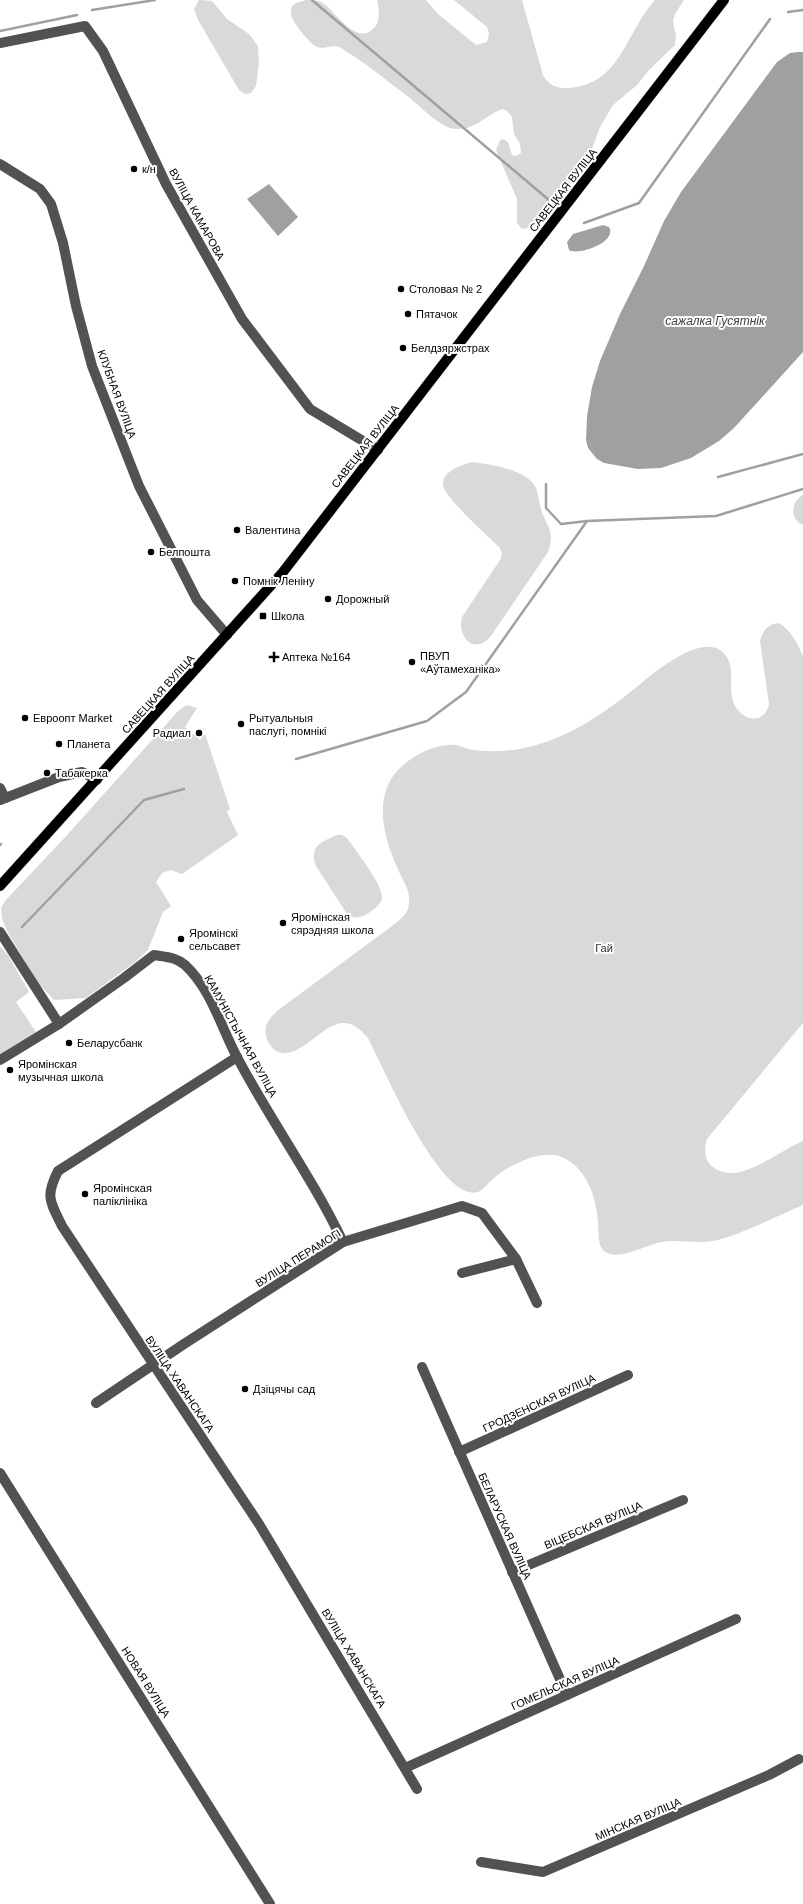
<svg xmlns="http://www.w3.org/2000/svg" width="803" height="1904" font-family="Arial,sans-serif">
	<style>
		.green { fill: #d9d9d9 }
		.water { fill: #a0a0a0 }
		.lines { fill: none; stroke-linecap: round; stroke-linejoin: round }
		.stream { stroke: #a0a0a0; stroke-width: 2.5 }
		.major-casing { stroke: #dbdbdb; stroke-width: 11 }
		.minor { stroke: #525252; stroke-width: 10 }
		.major { stroke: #000; stroke-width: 10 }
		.poi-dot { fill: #000; stroke: #fff; stroke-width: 1.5 }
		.labels { text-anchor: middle; stroke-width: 4; stroke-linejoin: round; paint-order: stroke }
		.poi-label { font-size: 11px; fill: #000; stroke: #fff; text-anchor: start }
		.street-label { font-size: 11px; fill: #000; stroke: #fff }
		.park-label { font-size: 11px; fill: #303030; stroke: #fff }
		.water-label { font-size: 12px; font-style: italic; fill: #414141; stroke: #fff }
	</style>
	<rect width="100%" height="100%" fill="#fff"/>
	<!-- green -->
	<g class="green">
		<path d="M 199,0 L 212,1 L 227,19 L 249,34 L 258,46 L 259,63 L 256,86 L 251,93 L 245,94 L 239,90 L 198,20 L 194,9 Z"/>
		<path d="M 306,0 C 312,0 318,0 323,3 C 335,11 356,46 373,29 C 381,22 379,9 377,0 L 426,0 L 438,14 L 476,45 L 487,42 L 489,33 L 487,27 L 454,0 L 522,0 L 543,75 C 548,85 557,89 568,88 C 621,85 625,33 655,0 L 684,0 L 675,14 L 673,21 L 676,36 L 675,45 L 650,69 L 637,85 L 613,105 L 600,127 L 592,149 L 572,179 L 542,209 L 530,227 L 522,229 L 517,223 L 517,199 L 496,150 L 500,140 L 503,139 L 508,142 L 512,155 L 516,156 L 521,153 L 520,144 L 514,134 L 512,117 L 507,111 L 503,109 C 486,114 477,130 456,129 C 441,129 418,104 406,95 C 385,79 364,62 341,48 C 332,43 325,50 317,47 C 310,44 293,23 291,15 C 291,12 291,9 292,6 L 296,3 Z"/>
		<path d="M 472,462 C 490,464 528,470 536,488 C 539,496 539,506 543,515 C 550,530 554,535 548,552 L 491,636 C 474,656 457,637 462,617 L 500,560 L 502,554 L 500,548 C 489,537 444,497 443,485 C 442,471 462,465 472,462 Z"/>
		<path d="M 803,495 L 803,525 C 789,520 791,501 803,495 Z"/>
		<path d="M 779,623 C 792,631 797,643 803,656 L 803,1023 L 707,1139 C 704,1149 704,1160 713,1167 C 738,1187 778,1151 803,1141 L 803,1205 C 777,1216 739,1236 713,1241 C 695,1244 678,1239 661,1242 C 646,1245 615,1263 603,1250 C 597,1242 599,1232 598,1223 C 597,1198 586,1165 559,1156 C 538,1150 509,1165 494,1178 C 488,1182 485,1189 478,1192 C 441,1204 382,1065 368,1038 C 336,999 317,1048 287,1053 C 273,1055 263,1039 266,1026 C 268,1020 272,1016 277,1011 L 396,923 C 402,918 409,912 409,903 C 411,890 401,878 397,867 C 384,838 373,798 397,771 C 411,756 435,743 456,745 C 460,745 464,748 468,749 C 484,752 503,752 519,749 C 563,741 599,717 633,690 C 650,676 709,623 728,659 C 735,674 727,691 735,706 C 744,722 765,724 769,704 L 760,641 C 763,630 768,624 779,623 Z"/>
		<path d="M 187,705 L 197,708 L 185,727 L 200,740 L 205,734 L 230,809 L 227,812 L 238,835 L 182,874 L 171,870 L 162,873 L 156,882 L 171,906 L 163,912 L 148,950 L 135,962 L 86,998 L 54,1000 L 39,984 L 8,933 L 2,919 L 1,908 L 5,901 L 69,833 L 179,710 Z"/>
		<path d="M 337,835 L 342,835 L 347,838 C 355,850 384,885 382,899 C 380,905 372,911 367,914 C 359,918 354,919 347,914 L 316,866 C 309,846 321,842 337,835 Z"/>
		<path d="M 0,946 L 8,955 L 29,992 L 16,1002 L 36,1032 L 0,1054 Z"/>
	</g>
	<!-- water -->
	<g class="water">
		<path d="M 798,52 L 803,52 L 803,352 L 734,428 L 719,441 L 691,458 L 661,468 L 638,469 L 604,463 L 597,459 L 588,448 L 586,440 L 587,416 L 592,387 L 600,361 L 620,314 L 644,266 L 664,221 L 681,192 L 777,62 L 790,53 Z"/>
		<path d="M 269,184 L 298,217 L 278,236 L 247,199 Z"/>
		<path d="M 603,225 L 609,227 C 618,242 578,256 569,250 L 567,242 L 573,234 Z"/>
	</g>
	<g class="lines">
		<!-- stream -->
		<g class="stream">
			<path d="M 312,0 L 549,200"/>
			<path d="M 92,10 L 155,0"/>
			<path d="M 788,12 L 803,10"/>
			<path d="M 0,31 L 77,15"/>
			<path d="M 584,223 L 639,203 L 770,19"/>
			<path d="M 718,477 L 803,454"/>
			<path d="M 546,484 L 546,508 L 561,524 L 587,521 L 716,516 L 803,489"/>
			<path d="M 296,759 L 427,721 L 466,692 L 587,521"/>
			<path d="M 0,845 L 1,844"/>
			<path d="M 22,927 L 144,800 L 184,789"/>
		</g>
		<defs>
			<path id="major" d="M 0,886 L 283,572 L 724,0"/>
		</defs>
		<!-- major casing -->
		<use href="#major" class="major-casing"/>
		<!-- minor -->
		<g class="minor">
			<path d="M 0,43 L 85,26 L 103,51 L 166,184 L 242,319 L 310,409 L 378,450"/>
			<path d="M 0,164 L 40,189 L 51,204 L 63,243 L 76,306 L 92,366 L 139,486 L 197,600 L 227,635"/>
			<path d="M 0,788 L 5,798"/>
			<path d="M 0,800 L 59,777 L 82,772 L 97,780"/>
			<path d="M 0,932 L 59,1024 L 124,978 L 154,955 C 165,957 176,957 185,965 C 211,989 221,1027 237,1057 C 270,1120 312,1177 343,1242"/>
			<path d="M 237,1057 L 58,1171 C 45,1197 50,1201 62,1226 L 259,1524 L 417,1789"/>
			<path d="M 0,1060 L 59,1024"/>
			<path d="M 516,1259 L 537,1303"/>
			<path d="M 422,1367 L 567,1695"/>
			<path d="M 96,1403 L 184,1344 L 343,1242 L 462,1206 L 482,1213 L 516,1259 L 462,1273"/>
			<path d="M 459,1452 L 628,1375"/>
			<path d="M 0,1473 L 270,1904"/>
			<path d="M 512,1572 L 683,1500"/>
			<path d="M 405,1768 L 736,1619"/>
			<path d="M 481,1862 L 543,1872 L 769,1775 L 799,1759"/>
		</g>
		<!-- major -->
		<use href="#major" class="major"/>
	</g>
	<!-- markers -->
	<g class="poi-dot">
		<circle cx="134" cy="169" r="4"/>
		<circle cx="401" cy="289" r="4"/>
		<circle cx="408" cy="314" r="4"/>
		<circle cx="403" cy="348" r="4"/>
		<circle cx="237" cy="530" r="4"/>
		<circle cx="151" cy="552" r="4"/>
		<circle cx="235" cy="581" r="4"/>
		<circle cx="328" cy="599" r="4"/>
		<rect x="259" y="612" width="8" height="8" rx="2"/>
		<path d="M272 651h4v4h4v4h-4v4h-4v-4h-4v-4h4z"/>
		<circle cx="412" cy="662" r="4"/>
		<circle cx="25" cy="718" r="4"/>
		<circle cx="241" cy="724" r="4"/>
		<circle cx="199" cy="733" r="4"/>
		<circle cx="59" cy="744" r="4"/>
		<circle cx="47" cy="773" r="4"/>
		<circle cx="283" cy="923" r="4"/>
		<circle cx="181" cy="939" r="4"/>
		<circle cx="69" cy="1043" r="4"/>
		<circle cx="10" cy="1070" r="4"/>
		<circle cx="85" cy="1194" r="4"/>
		<circle cx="245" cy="1389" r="4"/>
	</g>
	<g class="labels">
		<!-- poi labels -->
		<g class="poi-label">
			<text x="142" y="173">к/н</text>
			<text x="409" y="293">Столовая № 2</text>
			<text x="416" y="318">Пятачок</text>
			<text x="411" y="352">Белдзяржстрах</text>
			<text x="245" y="534">Валентина</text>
			<text x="159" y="556">Белпошта</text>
			<text x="243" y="585">Помнік Леніну</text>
			<text x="336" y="603">Дорожный</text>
			<text x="271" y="620">Школа</text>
			<text x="420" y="660">ПВУП<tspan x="420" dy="13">«Аўтамеханіка»</tspan></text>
			<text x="282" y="661">Аптека №164</text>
			<text x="33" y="722">Евроопт Market</text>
			<text x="249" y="722">Рытуальныя<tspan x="249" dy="13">паслугі, помнікі</tspan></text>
			<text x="191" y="737" text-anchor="end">Радиал</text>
			<text x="67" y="748">Планета</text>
			<text x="55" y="777">Табакерка</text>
			<text x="291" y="921">Яромінская<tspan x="291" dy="13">сярэдняя школа</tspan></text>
			<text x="189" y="937">Яромінскі<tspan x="189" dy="13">сельсавет</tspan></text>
			<text x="77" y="1047">Беларусбанк</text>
			<text x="18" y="1068">Яромінская<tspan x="18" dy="13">музычная школа</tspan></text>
			<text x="93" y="1192">Яромінская<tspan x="93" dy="13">паліклініка</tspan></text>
			<text x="253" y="1393">Дзіцячы сад</text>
		</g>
		<!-- street labels -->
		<g class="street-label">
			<text transform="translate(563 190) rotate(-52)" y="4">САВЕЦКАЯ ВУЛІЦА</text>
			<text transform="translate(197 214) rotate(61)" y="4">ВУЛІЦА КАМАРОВА</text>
			<text transform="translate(117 394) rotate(70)" y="4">КЛУБНАЯ ВУЛІЦА</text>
			<text transform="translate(365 446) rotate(-52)" y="4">САВЕЦКАЯ ВУЛІЦА</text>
			<text transform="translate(158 694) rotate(-48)" y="4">САВЕЦКАЯ ВУЛІЦА</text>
			<text transform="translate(241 1036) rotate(61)" y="4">КАМУНІСТЫЧНАЯ ВУЛІЦА</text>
			<text transform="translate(298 1258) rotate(-32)" y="4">ВУЛІЦА ПЕРАМОГІ</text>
			<text transform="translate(180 1384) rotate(56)" y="4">ВУЛІЦА ХАВАНСКАГА</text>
			<text transform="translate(539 1403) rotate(-25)" y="4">ГРОДЗЕНСКАЯ ВУЛІЦА</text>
			<text transform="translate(593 1525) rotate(-23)" y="4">ВІЦЕБСКАЯ ВУЛІЦА</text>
			<text transform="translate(505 1526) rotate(66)" y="4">БЕЛАРУСКАЯ ВУЛІЦА</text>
			<text transform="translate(354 1658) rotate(59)" y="4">ВУЛІЦА ХАВАНСКАГА</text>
			<text transform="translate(146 1682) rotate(58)" y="4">НОВАЯ ВУЛІЦА</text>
			<text transform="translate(565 1683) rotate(-24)" y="4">ГОМЕЛЬСКАЯ ВУЛІЦА</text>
			<text transform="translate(638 1819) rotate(-23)" y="4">МІНСКАЯ ВУЛІЦА</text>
		</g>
		<!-- park labels -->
		<g class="park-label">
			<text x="604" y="952">Гай</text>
		</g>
		<!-- water labels -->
		<g class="water-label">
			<text x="715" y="325">сажалка Гусятнік</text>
		</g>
	</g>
</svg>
